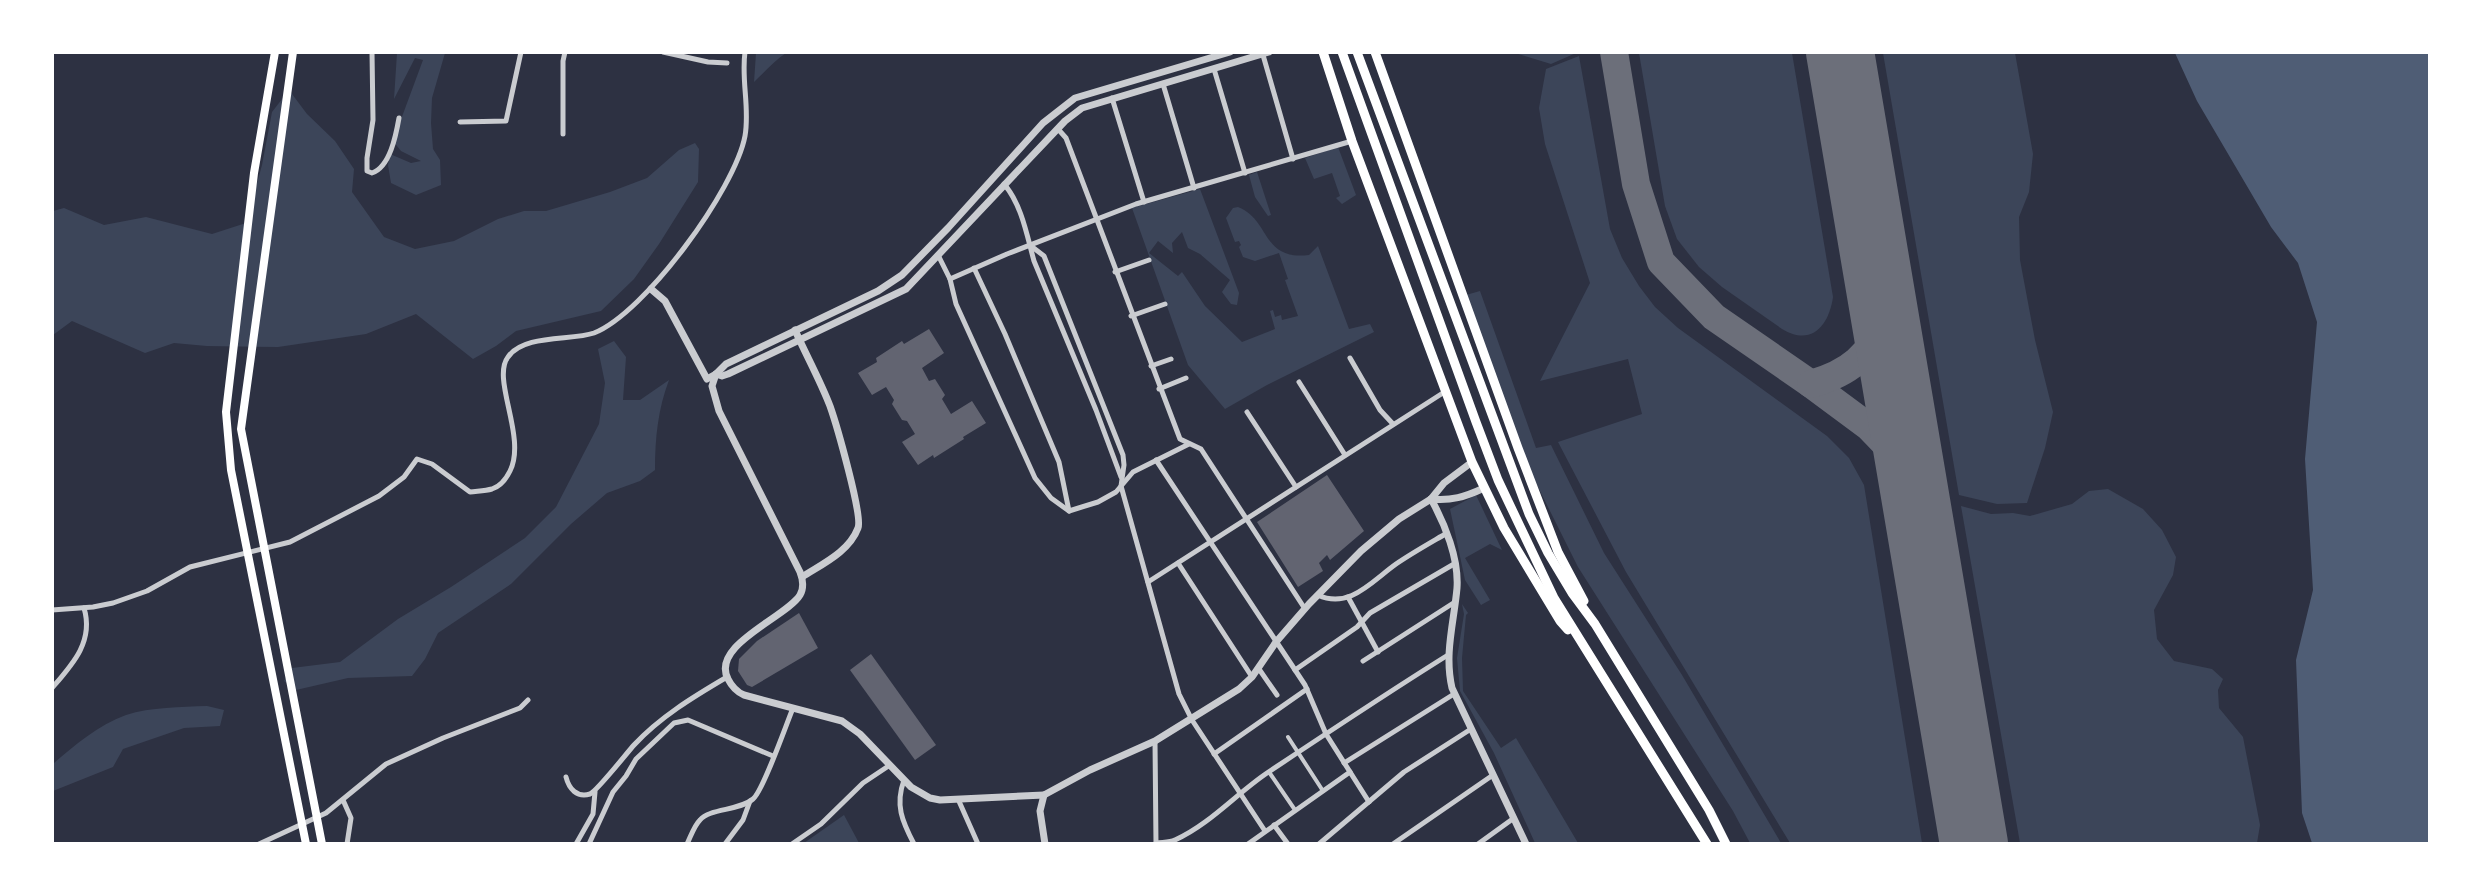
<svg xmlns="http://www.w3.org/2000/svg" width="2482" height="896" font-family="'Noto Serif',serif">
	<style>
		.green { fill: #3c4559 }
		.water { fill: #4f5d75 }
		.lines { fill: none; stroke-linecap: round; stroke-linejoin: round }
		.taxiway { stroke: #6c6f7a; stroke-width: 28 }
		.runway { stroke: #6c6f7a; stroke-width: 68 }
		.building { fill: #626471 }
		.pedestrian { stroke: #caccd0; stroke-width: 4 }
		.minor { stroke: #caccd0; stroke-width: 5 }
		.tertiary { stroke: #caccd0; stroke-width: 7 }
		.secondary { stroke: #fff; stroke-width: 8 }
		.trunk { stroke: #fff; stroke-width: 9 }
	</style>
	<rect width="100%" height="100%" fill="#2d3142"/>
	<!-- green -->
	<g class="green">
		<path d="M 397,53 L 445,53 L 432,98 L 431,123 L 433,149 L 440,160 L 441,185 L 416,195 L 391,183 L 388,165 L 390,154 L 411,163 L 421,161 L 401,151 L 393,141 L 423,60 L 415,58 L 394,99 Z"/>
		<path d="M 756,53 L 756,52 L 786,53 C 774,61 765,72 754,82 Z"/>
		<path d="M 1515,53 L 1576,52 L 1576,53 L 1551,64 Z"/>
		<path d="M 1639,53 L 1792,53 L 1833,297 C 1829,325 1812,347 1782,329 L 1722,287 L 1699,267 L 1677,239 L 1665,206 Z"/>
		<path d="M 1883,53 L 2015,53 L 2033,154 L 2029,192 L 2019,217 L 2020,260 L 2035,340 L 2053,412 L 2045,448 L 2027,503 L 1997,504 L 1959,495 Z"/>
		<path d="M 1579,56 L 1610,229 L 1622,258 L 1639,286 L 1655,307 L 1678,328 L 1827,436 L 1849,458 L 1864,485 L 1922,843 L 1790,843 L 1626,572 L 1558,442 L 1642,414 L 1628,359 L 1540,381 L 1590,283 L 1545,144 L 1539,108 L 1546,69 Z"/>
		<path d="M 289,90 L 307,114 L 335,141 L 354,169 L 352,192 L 384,237 L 415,249 L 454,241 L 498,219 L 524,211 L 546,211 L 610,192 L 647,178 L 679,150 L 695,143 L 699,149 L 698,182 L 659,244 L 634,279 L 601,311 L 516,331 L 496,346 L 473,359 L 416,314 L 366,334 L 278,347 L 207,346 L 174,343 L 145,353 L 72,321 L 53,335 L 53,211 L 64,208 L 104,225 L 146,217 L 212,234 L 246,223 L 262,165 L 272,112 Z"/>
		<path d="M 1338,147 L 1356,195 L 1342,204 L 1336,198 L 1340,196 L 1332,173 L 1314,179 L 1305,158 Z"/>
		<path d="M 1257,172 L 1271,215 L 1268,216 L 1255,197 L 1249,175 Z"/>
		<path d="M 1200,189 L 1239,293 L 1237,305 L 1231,304 L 1222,292 L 1230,280 L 1200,254 L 1188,248 L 1182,232 L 1172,243 L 1173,253 L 1158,241 L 1149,253 L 1178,276 L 1182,272 L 1205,306 L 1242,342 L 1275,329 L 1270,311 L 1273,310 L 1275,317 L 1281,315 L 1282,320 L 1298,316 L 1285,280 L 1288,279 L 1279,253 L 1255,261 L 1243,257 L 1239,247 L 1241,245 L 1239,241 L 1235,242 L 1226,218 L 1233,208 L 1238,207 C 1271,220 1261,261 1309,255 L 1318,246 L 1349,329 L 1370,324 L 1374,332 L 1267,385 L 1225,409 L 1188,365 L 1132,208 Z"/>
		<path d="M 1480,291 L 1536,448 L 1551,445 L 1604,553 L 1682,675 L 1781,843 L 1750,843 L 1733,811 L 1578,567 L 1523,457 L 1519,439 L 1466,295 Z"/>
		<path d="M 614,341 L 626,357 L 623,400 L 640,400 L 669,380 C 658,409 655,438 655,470 L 640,481 L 607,493 L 571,524 L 511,584 L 438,633 L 425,659 L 412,676 L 348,678 L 296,690 L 284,681 L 292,668 L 340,662 L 398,619 L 451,587 L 525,538 L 556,507 L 599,424 L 605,383 L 598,349 Z"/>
		<path d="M 2108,489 L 2143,509 L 2162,530 L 2176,557 L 2173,575 L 2154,610 L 2157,639 L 2174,661 L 2212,669 L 2223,679 L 2218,690 L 2219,708 L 2243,737 L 2260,825 L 2257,843 L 2020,843 L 1961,506 L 1991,514 L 2013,513 L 2030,516 L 2072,504 L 2089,491 Z"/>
		<path d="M 1476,495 L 1502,550 L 1490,544 L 1465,558 L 1490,600 L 1481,605 L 1465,580 L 1450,509 Z"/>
		<path d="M 1462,604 L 1468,613 L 1466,615 L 1462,658 L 1463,691 L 1501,748 L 1516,738 L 1578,843 L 1535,843 L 1494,753 L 1460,691 L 1457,658 L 1464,614 Z"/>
		<path d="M 207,706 L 224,710 L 220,726 L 184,728 L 123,749 L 113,767 L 53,791 L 53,764 C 75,745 98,725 126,715 C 151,707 181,707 207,706 Z"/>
		<path d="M 844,815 L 859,843 L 804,843 Z"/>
	</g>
	<!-- water -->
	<path class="water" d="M 2175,53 L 2429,53 L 2429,843 L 2312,843 L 2302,813 L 2296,660 L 2313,590 L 2305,459 L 2317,322 L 2298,263 L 2271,227 L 2197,101 Z"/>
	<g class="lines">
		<!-- taxiway -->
		<g class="taxiway">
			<path d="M 1614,52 L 1636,184 L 1661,262 L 1714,317 L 1811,384 L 1869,427 L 1894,453 L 1912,480"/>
			<path d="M 1811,384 C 1849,373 1871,356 1884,318"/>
		</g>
		<!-- runway -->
		<path class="runway" d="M 1840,52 L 1974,844"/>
	</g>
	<!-- building -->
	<g class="building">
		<path d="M 929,329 L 944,353 L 922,368 L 929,381 L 935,379 L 945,395 L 942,399 L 951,414 L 972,401 L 986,423 L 963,437 L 964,439 L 934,458 L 933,455 L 918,465 L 902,442 L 915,434 L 907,421 L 902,420 L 892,404 L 894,400 L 886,387 L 872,395 L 858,373 L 877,362 L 876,358 L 902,341 L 904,344 Z"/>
		<path d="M 1327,475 L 1364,531 L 1330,560 L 1327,555 L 1319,563 L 1323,571 L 1298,587 L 1257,522 Z"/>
		<path d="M 799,613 L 818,648 L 752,687 L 747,685 L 738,671 L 739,659 L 757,641 Z"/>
		<path d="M 871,654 L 936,745 L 915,760 L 850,670 Z"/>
	</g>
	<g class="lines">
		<!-- pedestrian -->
		<g class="pedestrian">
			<path d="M 1288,737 L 1323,791"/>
			<path d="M 1269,772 L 1295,810"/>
		</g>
		<!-- minor -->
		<g class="minor">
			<path d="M 372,52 L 373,120 L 367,158 L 367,171 L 372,173 C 390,167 396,135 399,118"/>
			<path d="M 663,52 L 708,62 L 727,63"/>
			<path d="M 1263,55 L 1293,159"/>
			<path d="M 1214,69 L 1245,173"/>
			<path d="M 1163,84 L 1194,188"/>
			<path d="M 1112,98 L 1144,202"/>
			<path d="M 460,122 L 506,121 L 521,52"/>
			<path d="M 1058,129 L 1066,138 L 1180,439 L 1201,449 L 1305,609"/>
			<path d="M 563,134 L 563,61 L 565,52"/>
			<path d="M 1004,184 C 1022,205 1027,236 1034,261 L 1096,410 L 1121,477"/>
			<path d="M 1031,246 L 1044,256 L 1123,455 L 1124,465 L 1121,486 L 1179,694 L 1192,720 L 1265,831"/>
			<path d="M 938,255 L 950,279 L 1007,254 L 1136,204 L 1352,141"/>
			<path d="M 974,268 L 1005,334 L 1059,462 L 1069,511 L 1098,502 L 1116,492 L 1133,472 L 1189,444"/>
			<path d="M 1115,272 L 1149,260"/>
			<path d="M 950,279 L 956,304 L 1035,478 L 1051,498 L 1069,511"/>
			<path d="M 1131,316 L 1165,304"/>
			<path d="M 1350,358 L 1380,410 L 1393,424"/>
			<path d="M 1151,366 L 1171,359"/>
			<path d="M 1299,382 L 1345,455"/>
			<path d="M 1159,389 L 1186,378"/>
			<path d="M 1247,412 L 1296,487"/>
			<path d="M 1156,460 L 1305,685 L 1326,734 L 1369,802"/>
			<path d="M 1178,563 L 1252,677"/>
			<path d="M 1148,582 L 1446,391"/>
			<path d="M 1318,595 C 1349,610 1372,581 1396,564 C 1412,553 1430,543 1447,533"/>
			<path d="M 1348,597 L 1378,652"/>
			<path d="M 52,610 L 93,607 L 113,603 L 147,591 L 190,567 L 290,542 L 379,496 L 404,477 L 417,459 L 432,464 L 470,492 C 477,491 485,491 492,489 C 501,486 506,479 510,471 C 527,437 491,379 508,357 C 524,334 571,341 594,333 C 645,313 735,189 745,136 C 750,108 741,80 745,52"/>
			<path d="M 1363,661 L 1455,602"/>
			<path d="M 1259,669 L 1277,695"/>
			<path d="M 1295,670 L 1357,627 L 1370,613 L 1454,564"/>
			<path d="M 52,688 C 73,664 94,641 84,608"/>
			<path d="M 1155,741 L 1156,844"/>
			<path d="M 1214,754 L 1307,689"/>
			<path d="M 1344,763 L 1454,694"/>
			<path d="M 566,777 C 569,789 577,798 590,794 C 597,791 626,754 634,745 C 660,717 693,697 727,677"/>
			<path d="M 904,780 C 895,805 902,821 914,844"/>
			<path d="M 958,799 L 978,844"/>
			<path d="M 343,800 L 351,818 L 347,844"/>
			<path d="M 1274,825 L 1288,844"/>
			<path d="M 1156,843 C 1162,842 1170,843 1175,840 C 1210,824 1236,794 1267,773 C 1327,733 1387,693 1448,655"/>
			<path d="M 259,844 L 326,813 L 386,764 L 443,738 L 520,708 L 528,700"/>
			<path d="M 576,844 L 593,814 L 595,792"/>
			<path d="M 589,844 L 613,792 L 626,776 L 636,759 L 674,723 L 688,720 L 773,756"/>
			<path d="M 687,844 C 691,836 694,826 700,820 C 710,808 739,811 753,799 C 763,791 786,725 793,708"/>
			<path d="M 725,844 L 743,820 L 750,801"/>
			<path d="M 792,844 L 821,824 L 863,783 L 890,765"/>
			<path d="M 1248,844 L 1350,772"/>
			<path d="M 1319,844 L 1404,772 L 1471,729"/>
			<path d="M 1393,844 L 1493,775"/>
			<path d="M 1478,844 L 1514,818"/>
		</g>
		<!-- tertiary -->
		<g class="tertiary">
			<path d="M 651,289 L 665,301 L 707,379 L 716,374 L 726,364 L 878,291 L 902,275 L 948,228 L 1043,123 L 1075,98 L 1230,52"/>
			<path d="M 795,330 C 806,355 820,380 830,406 C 836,423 863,516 858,528 C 849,552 822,564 802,577"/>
			<path d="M 716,374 L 712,386 L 719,411 L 800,572 C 803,579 804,589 800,595 C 787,617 710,645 728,679 C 732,687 737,692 744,695 L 842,721 L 860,734 L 911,787 L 930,798 L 940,800 L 1044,795"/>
			<path d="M 716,374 L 722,376 L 728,374 L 906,289 L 1065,121 L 1082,108 L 1269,52"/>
			<path d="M 1431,499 C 1445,524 1459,559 1457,588 C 1454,622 1444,654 1452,688 L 1526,844"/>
			<path d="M 1431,499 C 1451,501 1465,497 1484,488"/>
			<path d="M 1045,844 L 1040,811 L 1044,795 L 1090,770 L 1155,741 L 1239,689 L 1252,677 L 1276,642 L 1309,604 L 1361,551 L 1399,519 L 1431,499 L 1444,483 L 1472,462"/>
		</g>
		<!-- secondary -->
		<g class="secondary">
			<path d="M 275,52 L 254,173 L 226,412 L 231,470 L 306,844"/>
			<path d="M 293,52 L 241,429 L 322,844"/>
		</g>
		<!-- trunk -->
		<g class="trunk">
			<path d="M 1323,52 L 1352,141 L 1472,462 L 1504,528 L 1560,621 L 1568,630"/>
			<path d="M 1342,52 L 1476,422 L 1498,480 L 1554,598 L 1707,844"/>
			<path d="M 1357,52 L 1529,514 L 1548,553 L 1572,593 L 1595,624 L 1709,810 L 1726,844"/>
			<path d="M 1375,52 L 1518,448 L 1558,552 L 1584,601"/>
		</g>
	</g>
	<!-- border -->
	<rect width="2482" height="896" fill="none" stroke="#ffffff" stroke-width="108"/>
</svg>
